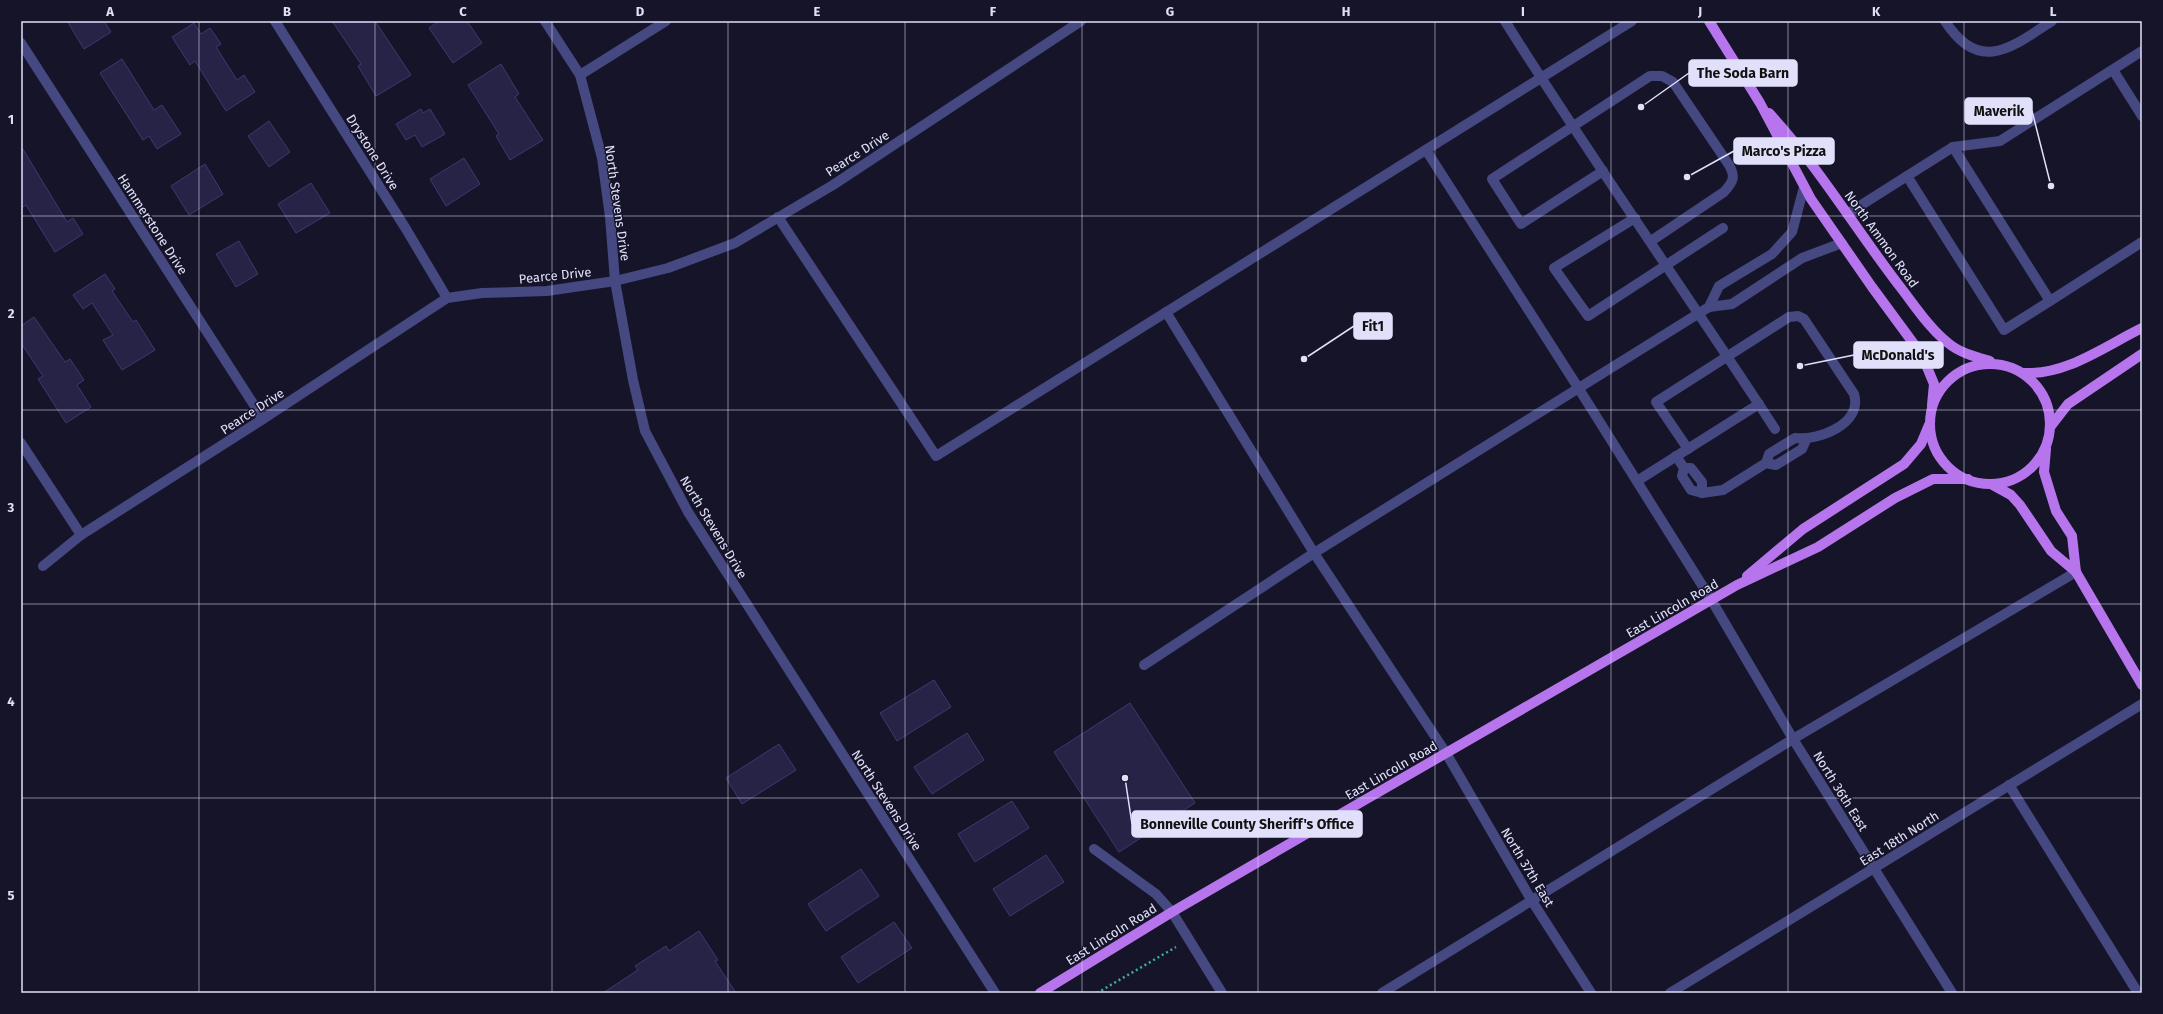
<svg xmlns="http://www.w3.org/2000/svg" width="2163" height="1014" font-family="'Fira Sans',sans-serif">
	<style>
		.building { fill: #272347; stroke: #3e3870 }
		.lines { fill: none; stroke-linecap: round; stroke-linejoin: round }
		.path { stroke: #41ae9f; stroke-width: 2.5; stroke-dasharray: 2 3; stroke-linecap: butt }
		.minor { stroke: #454881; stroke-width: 10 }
		.major { stroke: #b775ed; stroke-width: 10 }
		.grid { fill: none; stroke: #e1e0fb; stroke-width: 1; stroke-opacity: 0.55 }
		.labels { text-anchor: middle; stroke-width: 3; stroke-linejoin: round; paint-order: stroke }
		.street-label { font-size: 13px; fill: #e1e0fb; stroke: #161428 }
		.leader { fill: none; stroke: #e1e0fb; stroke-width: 1.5 }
		.callout-dot { fill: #e1e0fb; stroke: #161428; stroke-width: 1.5 }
		.callout { fill: #e1e0fb; stroke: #e1e0fb; stroke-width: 1.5 }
		.callout-label { font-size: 14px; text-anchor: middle; font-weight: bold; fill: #111 }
		.neatline { fill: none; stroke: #e1e0fb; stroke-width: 1.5 }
		.grid-label { font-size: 13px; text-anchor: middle; font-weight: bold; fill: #e1e0fb }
	</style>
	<rect width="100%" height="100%" fill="#161428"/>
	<!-- building -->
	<g class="building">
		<path d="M 67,21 L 104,21 L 111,32 L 84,49 Z"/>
		<path d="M 332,21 L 375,21 L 411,75 L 376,96 L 358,66 L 361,64 Z"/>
		<path d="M 439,21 L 467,21 L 482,43 L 453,63 L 429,28 Z"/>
		<path d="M 194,23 L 201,34 L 210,28 L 221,44 L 216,47 L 237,80 L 244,75 L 255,92 L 226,111 L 195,61 L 190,65 L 172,37 Z"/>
		<path d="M 122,59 L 154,110 L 162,105 L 181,134 L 157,149 L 149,136 L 143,140 L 100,73 Z"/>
		<path d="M 501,64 L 519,94 L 515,97 L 543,140 L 510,160 L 496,136 L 499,134 L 468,85 Z"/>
		<path d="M 421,109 L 423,113 L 430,109 L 445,134 L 422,147 L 415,135 L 406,140 L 396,124 Z"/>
		<path d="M 269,121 L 290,152 L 269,167 L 248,136 Z"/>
		<path d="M 21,146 L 67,222 L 73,218 L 83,234 L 55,252 L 26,205 L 21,208 Z"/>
		<path d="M 464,158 L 480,184 L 446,206 L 430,179 Z"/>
		<path d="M 205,164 L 223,194 L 189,215 L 171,186 Z"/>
		<path d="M 311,183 L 330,213 L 296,233 L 278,204 Z"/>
		<path d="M 239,241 L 258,274 L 236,287 L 216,254 Z"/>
		<path d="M 105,274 L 115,289 L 112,291 L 133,322 L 136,320 L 155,350 L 122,370 L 103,340 L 113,335 L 92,303 L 83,309 L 73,295 Z"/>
		<path d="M 34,317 L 65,362 L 70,359 L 84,380 L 77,385 L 91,407 L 66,423 L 38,379 L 43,376 L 21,343 L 21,326 Z"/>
		<path d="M 934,680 L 951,707 L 897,741 L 880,713 Z"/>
		<path d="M 1130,703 L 1195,803 L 1119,852 L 1054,752 Z"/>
		<path d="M 967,733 L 984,760 L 932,794 L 914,767 Z"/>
		<path d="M 779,744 L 796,770 L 742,804 L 726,778 Z"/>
		<path d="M 1012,801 L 1029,828 L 975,862 L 958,834 Z"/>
		<path d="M 1046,855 L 1064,882 L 1010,916 L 993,889 Z"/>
		<path d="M 861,869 L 879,896 L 826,931 L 808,904 Z"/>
		<path d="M 894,922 L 912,948 L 858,983 L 841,957 Z"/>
		<path d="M 699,931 L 718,960 L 715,961 L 736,993 L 603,993 L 638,970 L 635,966 L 666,946 L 669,951 Z"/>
	</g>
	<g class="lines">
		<!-- path -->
		<path class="path" d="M 1097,993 L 1176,947"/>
		<!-- minor -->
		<g class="minor">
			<path d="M 275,21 L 406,229 L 447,298"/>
			<path d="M 545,21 L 580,75 L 602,158 L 610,217 L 615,281 L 633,380 L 645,431 L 688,512 L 995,993"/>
			<path d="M 1505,21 C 1591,159 1686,292 1775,429"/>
			<path d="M 1945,21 C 1979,74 2011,48 2052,21"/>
			<path d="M 21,43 L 263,419"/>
			<path d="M 2113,70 L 2142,116"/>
			<path d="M 580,75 L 666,21"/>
			<path d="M 1953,147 L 2050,301 L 2142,242"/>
			<path d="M 1426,150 L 1579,389 L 1712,601 L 1793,739 L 1952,993"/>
			<path d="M 1603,171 L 1521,224 L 1492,179 L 1650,76 L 1662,76 L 1673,82 L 1729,165 C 1736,177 1733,182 1724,192 L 1651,241"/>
			<path d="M 1907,176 L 2004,330 L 2050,301"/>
			<path d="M 1847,214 L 1953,147 L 2000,141 L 2142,51"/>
			<path d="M 778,217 L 936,456 L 1632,21"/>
			<path d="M 1635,218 L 1554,268 L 1588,316 L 1723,228"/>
			<path d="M 1709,307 L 1719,286 L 1772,254 L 1792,232 L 1804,187"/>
			<path d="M 1166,312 L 1314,553 L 1709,307 L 1732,304 L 1802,258 L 1842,243"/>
			<path d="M 21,443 L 81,535"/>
			<path d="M 1676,456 L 1684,468 L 1682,476 L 1691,490 L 1702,493 L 1723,490 L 1766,463 L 1769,454 L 1795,438 C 1818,441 1863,424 1854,394 L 1804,319 L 1798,316 L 1789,317 L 1656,402 L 1688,449"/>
			<path d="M 1766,463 L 1776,465 L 1802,449 L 1806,440"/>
			<path d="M 1684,468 L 1691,468 L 1702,482 L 1702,493"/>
			<path d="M 1637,481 L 1759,404"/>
			<path d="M 43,566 L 81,535 L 263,419 L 447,298 L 482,293 L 547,291 L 615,281 L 668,268 L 735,243 L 833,185 L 1081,21"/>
			<path d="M 1144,665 L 1314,553 L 1446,753 L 1532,901 L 1591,993"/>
			<path d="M 2009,785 L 2138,993"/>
			<path d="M 1094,849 L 1156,894 L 1172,912 L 1222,993"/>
			<path d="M 1382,993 L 1793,739 L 2076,572"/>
			<path d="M 1670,993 L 2142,704"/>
		</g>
		<!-- major -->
		<g class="major">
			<path d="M 1709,21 L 1760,103 L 1811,199 L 1872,287 L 1922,355 L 1934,384 L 1932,405"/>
			<path d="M 1769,113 C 1819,167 1856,230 1901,288 C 1915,306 1930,329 1948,343 C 1960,353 1976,357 1990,361"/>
			<circle cx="1990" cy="424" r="60"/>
			<path d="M 2024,373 C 2067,375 2105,346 2142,328"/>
			<path d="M 2051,426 L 2068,404 L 2142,354"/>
			<path d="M 2046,449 L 2044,472 L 2056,511 L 2072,536 L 2076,572"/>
			<path d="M 1991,484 L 2011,495 L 2020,505 L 2051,551 L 2076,572 L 2142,685"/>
			<path d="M 1747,576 L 1803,529 L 1904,464 L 1921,444 L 1929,425"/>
			<path d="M 1040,993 L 1172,912 L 1344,812 L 1737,585 L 1818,547 L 1895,498 L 1933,479 L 1968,479"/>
		</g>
	</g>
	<!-- grid -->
	<path class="grid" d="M 199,21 L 199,993M 375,21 L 375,993M 552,21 L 552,993M 728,21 L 728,993M 905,21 L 905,993M 1082,21 L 1082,993M 1258,21 L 1258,993M 1435,21 L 1435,993M 1611,21 L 1611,993M 1788,21 L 1788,993M 1964,21 L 1964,993M 21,216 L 2142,216M 21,410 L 2142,410M 21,604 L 2142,604M 21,798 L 2142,798"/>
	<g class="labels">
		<!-- street labels -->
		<g class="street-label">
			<text transform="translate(373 152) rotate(58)" y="5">Drystone Drive</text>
			<text transform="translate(857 153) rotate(-33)" y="5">Pearce Drive</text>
			<text transform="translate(618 203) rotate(82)" y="5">North Stevens Drive</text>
			<text transform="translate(153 224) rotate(57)" y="5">Hammerstone Drive</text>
			<text transform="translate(1882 239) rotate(54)" y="5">North Ammon Road</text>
			<text transform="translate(555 275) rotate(-6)" y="5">Pearce Drive</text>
			<text transform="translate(252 411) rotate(-33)" y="5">Pearce Drive</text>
			<text transform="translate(714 527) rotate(59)" y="5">North Stevens Drive</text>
			<text transform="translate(1672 608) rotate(-30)" y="5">East Lincoln Road</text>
			<text transform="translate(1391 770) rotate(-30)" y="5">East Lincoln Road</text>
			<text transform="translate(1841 791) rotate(58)" y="5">North 36th East</text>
			<text transform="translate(887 800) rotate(57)" y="5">North Stevens Drive</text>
			<text transform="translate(1899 838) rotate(-32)" y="5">East 18th North</text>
			<text transform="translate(1528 867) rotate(59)" y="5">North 37th East</text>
			<text transform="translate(1111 934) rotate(-32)" y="5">East Lincoln Road</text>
		</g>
	</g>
	<!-- callouts -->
	<path class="leader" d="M1641 107L1689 73M2051 186L2032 111M1687 177L1734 151M1304 359L1354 326M1800 366L1854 355M1125 778L1132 824"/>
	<g class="callout-dot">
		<circle cx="1641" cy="107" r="4"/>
		<circle cx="2051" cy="186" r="4"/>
		<circle cx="1687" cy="177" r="4"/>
		<circle cx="1304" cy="359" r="4"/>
		<circle cx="1800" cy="366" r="4"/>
		<circle cx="1125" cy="778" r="4"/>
	</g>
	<g class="callout">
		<rect x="1689" y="60" width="108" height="26" rx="4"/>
		<rect x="1965" y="98" width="67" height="26" rx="4"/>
		<rect x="1734" y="138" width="100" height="26" rx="4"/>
		<rect x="1354" y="313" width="38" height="26" rx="4"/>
		<rect x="1854" y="342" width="89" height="26" rx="4"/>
		<rect x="1132" y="811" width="230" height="26" rx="4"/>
	</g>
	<g class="callout-label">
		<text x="1743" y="78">The Soda Barn</text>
		<text x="1999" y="116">Maverik</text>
		<text x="1784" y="156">Marco's Pizza</text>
		<text x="1373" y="331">Fit1</text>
		<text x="1898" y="360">McDonald's</text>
		<text x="1247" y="829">Bonneville County Sheriff's Office</text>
	</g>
	<!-- border -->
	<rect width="2163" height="1014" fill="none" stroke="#161428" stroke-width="44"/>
	<rect x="22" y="22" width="2119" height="970" class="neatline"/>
	<g class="grid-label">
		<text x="110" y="16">A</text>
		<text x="287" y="16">B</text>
		<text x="463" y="16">C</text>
		<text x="640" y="16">D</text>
		<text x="817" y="16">E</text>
		<text x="993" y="16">F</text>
		<text x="1170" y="16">G</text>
		<text x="1346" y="16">H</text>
		<text x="1523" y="16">I</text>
		<text x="1700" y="16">J</text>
		<text x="1876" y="16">K</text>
		<text x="2053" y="16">L</text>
		<text x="11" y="124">1</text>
		<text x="11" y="318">2</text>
		<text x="11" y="512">3</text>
		<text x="11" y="706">4</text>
		<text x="11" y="900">5</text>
	</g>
</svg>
